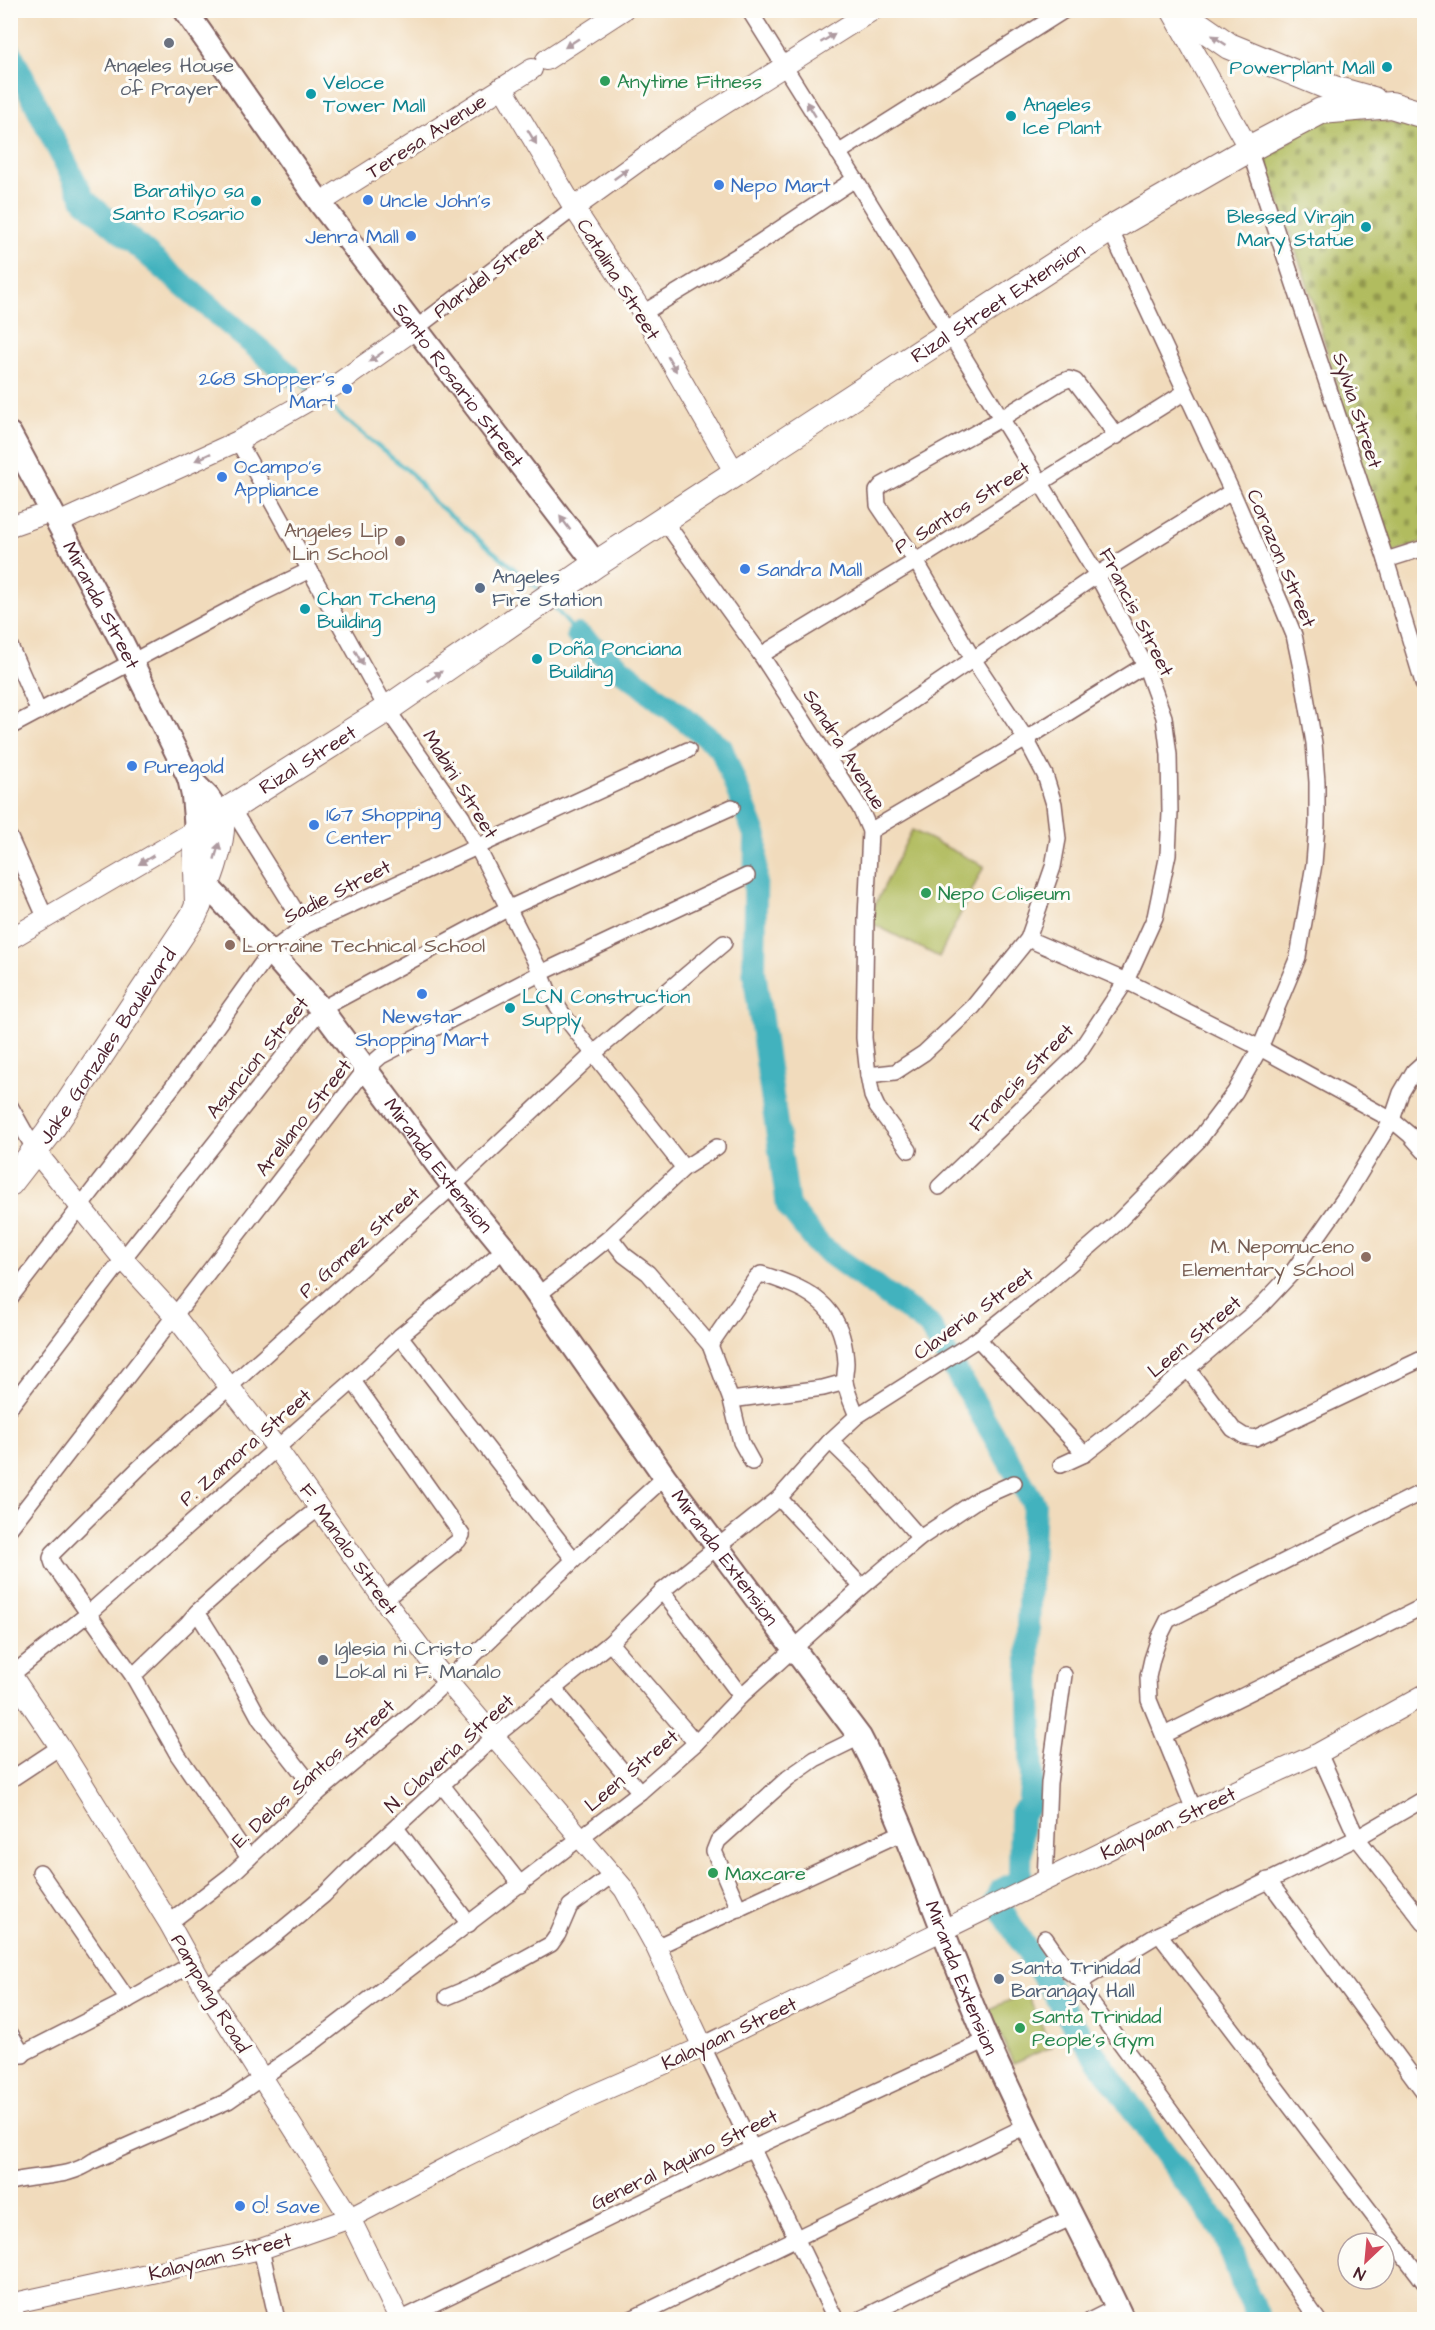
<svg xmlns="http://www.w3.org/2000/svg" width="1435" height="2330" font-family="'Architects Daughter',sans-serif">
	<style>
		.cemetery { fill: url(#cemetery-stones); stroke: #7e6e44; stroke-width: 1.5 }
		.park { fill: #b1bc5e; stroke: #7e6e44; stroke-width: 1.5 }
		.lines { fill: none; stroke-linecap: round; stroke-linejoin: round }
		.stream { stroke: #43b2be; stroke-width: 4 }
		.river { stroke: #43b2be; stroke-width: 24 }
		.minor-casing { stroke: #84615e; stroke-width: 18 }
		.tertiary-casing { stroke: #84615e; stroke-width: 22 }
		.secondary-casing { stroke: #84615e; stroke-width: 26 }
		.primary-casing { stroke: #84615e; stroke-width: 28 }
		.minor { stroke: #fff; stroke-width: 15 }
		.tertiary { stroke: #fff; stroke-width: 20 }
		.secondary { stroke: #fff; stroke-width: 22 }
		.primary { stroke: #fff; stroke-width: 26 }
		.oneway { fill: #ae9aa0 }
		.worship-dot { fill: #6b7280; stroke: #fdfcf7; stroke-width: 2 }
		.culture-dot { fill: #0f9aa8; stroke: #fdfcf7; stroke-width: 2 }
		.leisure-dot { fill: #2e9e5b; stroke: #fdfcf7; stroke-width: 2 }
		.shop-dot { fill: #3f7fe0; stroke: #fdfcf7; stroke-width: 2 }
		.education-dot { fill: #8d6e63; stroke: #fdfcf7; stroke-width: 2 }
		.service-dot { fill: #5c6f8a; stroke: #fdfcf7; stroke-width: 2 }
		.labels { text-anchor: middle; stroke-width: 6; stroke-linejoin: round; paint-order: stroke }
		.worship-label { font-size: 20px; fill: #5b616d; stroke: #fdfcf7 }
		.culture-label { font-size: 20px; fill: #0d838f; stroke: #fdfcf7; text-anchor: start }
		.leisure-label { font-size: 20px; fill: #27864d; stroke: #fdfcf7; text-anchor: start }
		.street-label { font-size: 20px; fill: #4a1f2b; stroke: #fdfcf7 }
		.shop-label { font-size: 20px; fill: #366cbe; stroke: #fdfcf7; text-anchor: start }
		.education-label { font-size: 20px; fill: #785e54; stroke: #fdfcf7; text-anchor: end }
		.service-label { font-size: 20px; fill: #4e5e75; stroke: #fdfcf7; text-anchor: start }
	</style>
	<defs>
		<pattern id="cemetery-stones" width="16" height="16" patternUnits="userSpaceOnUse" patternTransform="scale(1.5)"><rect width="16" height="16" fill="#b1bc5e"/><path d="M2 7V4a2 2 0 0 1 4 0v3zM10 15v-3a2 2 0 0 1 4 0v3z" fill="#92984e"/></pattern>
	</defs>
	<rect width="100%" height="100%" fill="#fdfcf7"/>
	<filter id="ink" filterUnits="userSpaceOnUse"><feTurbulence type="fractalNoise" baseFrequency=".0167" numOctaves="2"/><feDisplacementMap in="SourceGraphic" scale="12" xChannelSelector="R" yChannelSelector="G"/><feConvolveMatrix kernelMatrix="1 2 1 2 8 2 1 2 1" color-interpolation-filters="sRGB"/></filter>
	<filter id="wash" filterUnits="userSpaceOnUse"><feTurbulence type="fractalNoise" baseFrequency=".008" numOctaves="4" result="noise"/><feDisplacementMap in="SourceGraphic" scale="24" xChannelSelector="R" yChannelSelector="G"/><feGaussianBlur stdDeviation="1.35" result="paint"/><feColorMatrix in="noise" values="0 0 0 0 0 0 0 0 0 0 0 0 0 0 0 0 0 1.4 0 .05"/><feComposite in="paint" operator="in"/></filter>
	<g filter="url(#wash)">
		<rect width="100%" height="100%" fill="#f1dbbc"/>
		<!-- cemetery -->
		<path class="cemetery" d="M 1346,114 L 1393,123 L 1424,131 L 1424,542 L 1389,554 L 1355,451 L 1312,298 L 1264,159 L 1322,119 Z"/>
		<!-- park -->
		<g class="park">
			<path d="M 912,830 L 984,866 L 939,957 L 867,921 Z"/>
			<path d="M 1027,1993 L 1051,2047 L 1013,2063 L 989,2009 Z"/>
		</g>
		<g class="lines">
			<!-- stream -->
			<g class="stream">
				<path d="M 289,375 L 310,391"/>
				<path d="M 323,401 L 412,474 L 433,501 L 541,591"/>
				<path d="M 553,606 L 578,635"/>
			</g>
			<!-- river -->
			<g class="river">
				<path d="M 10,52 L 84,200 L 289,375"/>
				<path d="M 578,635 L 721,748 L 756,837 L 754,971 L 788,1206 L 820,1246 L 929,1325 L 1034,1504 L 1028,1624 L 1032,1780 L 1029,1805 L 1021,1814 L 1020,1877 L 1017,1882 L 1000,1891 L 996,1901 L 1073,2024 L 1159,2146 L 1224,2232 L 1244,2287 L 1260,2320"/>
			</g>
		</g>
	</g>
	<g filter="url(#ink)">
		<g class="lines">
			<defs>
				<g id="minor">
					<path d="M 749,10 L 855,179 L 1097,575 L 1145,665 L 1164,717 L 1169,755 L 1170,813 L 1168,854 L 1155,917 L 1126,981 L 1077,1055 L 939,1187"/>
					<path d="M 1249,149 L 1386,560 L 1424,686"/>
					<path d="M 838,153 L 1065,10"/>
					<path d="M 643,313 L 757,244 L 855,179"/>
					<path d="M 415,329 L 574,208"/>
					<path d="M 238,441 L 387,709 L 462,817 L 541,973 L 550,995 L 564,1016 L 684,1168"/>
					<path d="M 663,519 L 761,655 L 860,808 L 870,831 L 866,918 L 864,1038 L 868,1075 L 872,1096 L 877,1107 L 909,1150"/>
					<path d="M 1386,560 L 1424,548"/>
					<path d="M 10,646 L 39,712"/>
					<path d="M 761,655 L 916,561 L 1185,392"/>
					<path d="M 10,727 L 240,604 L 310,570"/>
					<path d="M 829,757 L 1097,575 L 1231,492"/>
					<path d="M 232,809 L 305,926"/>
					<path d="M 870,831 L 1026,739 L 1145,665"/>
					<path d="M 10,838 L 46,919"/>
					<path d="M 1028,939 L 1126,981 L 1260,1048 L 1392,1120 L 1410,1135 L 1424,1151"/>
					<path d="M 868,1075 L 895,1072 L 924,1053 L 973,1007 L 1028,939 L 1053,867 L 1058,839 L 1054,804 L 1045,775 L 1026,739 L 973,659 L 916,561 L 878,505 L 877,491 L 882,485 L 1002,418 L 1059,383 L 1069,379 L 1075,381 L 1117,436"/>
					<path d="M 10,1106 L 36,1152"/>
					<path d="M 610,1237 L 624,1255 L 648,1273 L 710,1345 L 731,1400 L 741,1442 L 752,1462"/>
					<path d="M 537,1296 L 610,1237 L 684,1168 L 717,1147"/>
					<path d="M 10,1298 L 184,1072 L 270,952 L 305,926 L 688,750"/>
					<path d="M 400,1336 L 574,1560"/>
					<path d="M 978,1339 L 1085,1454"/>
					<path d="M 710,1345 L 756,1278 L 761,1274 C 772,1277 782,1281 792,1285 C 828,1300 844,1323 846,1363 C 846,1369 844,1376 845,1382 C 847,1393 853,1406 857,1416"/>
					<path d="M 1187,1368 L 1233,1429 L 1244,1436 L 1255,1438 L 1424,1358"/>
					<path d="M 353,1381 L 462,1535 L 458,1541 L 384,1600"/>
					<path d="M 731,1400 L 823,1388 L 845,1382"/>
					<path d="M 10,1407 L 123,1259 L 321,1009 L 507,909 L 732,807"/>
					<path d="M 830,1441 L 865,1475 L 920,1538"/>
					<path d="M 1061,1465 L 1085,1454 L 1122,1425 L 1260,1307 L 1291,1274 L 1346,1196 L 1392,1120 L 1401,1093 L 1414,1071 L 1424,1062"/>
					<path d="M 779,1498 L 862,1587"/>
					<path d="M 10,1528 L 365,1070 L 381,1056 L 541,973 L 747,876"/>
					<path d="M 662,1591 L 741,1696"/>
					<path d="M 197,1612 L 276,1541 L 319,1508"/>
					<path d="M 610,1643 L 696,1743"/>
					<path d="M 10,1676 L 89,1613 L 353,1381 L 400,1336 L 505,1249"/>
					<path d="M 133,1676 L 187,1624 L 197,1612 L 234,1671 L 260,1719 L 318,1793"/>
					<path d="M 554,1689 L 640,1792"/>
					<path d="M 1164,1735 L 1424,1606"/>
					<path d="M 1319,1753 L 1357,1838 L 1424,1923"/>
					<path d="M 10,1780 L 60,1747"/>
					<path d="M 441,1784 L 521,1885"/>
					<path d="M 1194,1810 L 1149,1700 L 1148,1677 L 1152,1659 L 1159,1638 L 1168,1620 L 1424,1491"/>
					<path d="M 396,1828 L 469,1924"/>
					<path d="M 249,1858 L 178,1755 L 133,1676 L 53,1564 L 51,1558 L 53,1553 L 139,1468 L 453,1186 L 593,1054 L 724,943"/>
					<path d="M 40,1872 L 128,2000"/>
					<path d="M 1268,1880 L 1424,2092"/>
					<path d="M 1045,1882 L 1049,1783 L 1064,1675"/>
					<path d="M 739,1909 L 714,1851 L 718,1841 L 788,1778 L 815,1759 L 860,1737"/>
					<path d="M 169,1923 L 230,1876 L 318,1793 L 414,1712 L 574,1560 L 665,1477"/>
					<path d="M 1159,1934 L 1424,2282"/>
					<path d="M 1045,1938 L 1068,1971 L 1083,1982 L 1084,1993 L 1224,2184 L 1318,2320"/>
					<path d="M 656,1947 L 903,1832"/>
					<path d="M 1083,1982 L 1088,1977 L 1159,1934 L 1357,1838 L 1424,1799"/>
					<path d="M 205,1988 L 266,1943 L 324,1895 L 349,1870 L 493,1738 L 610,1643 L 662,1591 L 779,1498 L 830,1441 L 857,1416 L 978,1339 L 1048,1283 L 1116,1224 L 1198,1141 L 1235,1092 L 1260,1048 L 1298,957 L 1314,864 L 1317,824 L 1317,782 L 1314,743 L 1302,673 L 1294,635 L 1282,606 L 1234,496 L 1110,229"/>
					<path d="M 447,1997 L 478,1984 L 551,1944 L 558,1934 L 570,1906 L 612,1875"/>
					<path d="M 10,2033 L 23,2055"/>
					<path d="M 703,2047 L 836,2320"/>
					<path d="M 10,2060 L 128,2000 L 192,1964"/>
					<path d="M 10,2182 C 39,2174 68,2179 93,2161 L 228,2101 L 315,2041 L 640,1792 L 696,1743 L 741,1696 L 862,1587 L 920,1538 L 980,1498 L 1014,1483"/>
					<path d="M 261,2249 L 277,2320"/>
					<path d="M 14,2303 L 17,2320"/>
					<path d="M 400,2320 L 753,2148 L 987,2040"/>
					<path d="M 629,2320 L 1028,2125"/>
					<path d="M 859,2320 L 964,2267 L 1073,2217"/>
					<path d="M 1091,2320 L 1117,2307"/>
				</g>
				<g id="tertiary">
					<path d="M 1171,10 L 1249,149"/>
					<path d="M 546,60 L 623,10"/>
					<path d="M 502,87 L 574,208 L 643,313 L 735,473"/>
					<path d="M 320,203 L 532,69"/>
					<path d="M 574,208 L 672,137 L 873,10"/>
					<path d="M 58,523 L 238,441 L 336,385 L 415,329"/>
					<path d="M 10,526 L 50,512"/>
					<path d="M 10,939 L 196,830"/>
					<path d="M 36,1152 L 123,1259 L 174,1315 L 276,1447 L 384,1600 L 436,1668 L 624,1889 L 656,1947 L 703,2047"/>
					<path d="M 10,1673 L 60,1747 L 169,1923 L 205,1988 L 350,2218 L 400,2320"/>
					<path d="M 10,2304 L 261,2249 L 350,2218 L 464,2158 L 579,2101 L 703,2047 L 1130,1839 L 1319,1753 L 1424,1695"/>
				</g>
				<g id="secondary">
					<path id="s1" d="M 185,10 L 320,203 L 596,564"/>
					<path id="s2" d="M 10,434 L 123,644 L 189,778 L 193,796 L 196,830"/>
					<path d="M 189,778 L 208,797 L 221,816"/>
					<path id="s3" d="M 197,875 L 270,952 L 321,1009 L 453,1186 L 505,1249 L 665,1477 L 860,1737 C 910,1833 943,1938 986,2038 C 1027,2134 1079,2225 1123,2320"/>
				</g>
				<g id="primary">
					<path d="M 1177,10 L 1229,46 L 1334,89 L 1373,100"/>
					<path id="s4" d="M 198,906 L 196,830 L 387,709 L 596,564 L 1110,229 L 1249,149 L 1321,111 L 1391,105 L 1424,115"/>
					<path id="s5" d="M 10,1183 L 48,1134 L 194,915 C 206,887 224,846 221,816"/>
				</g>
			</defs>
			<!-- minor casing -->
			<use href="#minor" class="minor-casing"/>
			<!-- tertiary casing -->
			<use href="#tertiary" class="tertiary-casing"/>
			<!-- secondary casing -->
			<use href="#secondary" class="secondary-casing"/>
			<!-- primary casing -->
			<use href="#primary" class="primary-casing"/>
			<!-- minor -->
			<use href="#minor" class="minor"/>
			<!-- tertiary -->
			<use href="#tertiary" class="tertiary"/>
			<!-- secondary -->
			<use href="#secondary" class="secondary"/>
			<!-- primary -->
			<use href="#primary" class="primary"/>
		</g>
		<!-- one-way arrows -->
		<defs><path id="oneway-solid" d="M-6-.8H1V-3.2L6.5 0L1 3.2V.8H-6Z" transform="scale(1.5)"/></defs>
		<g class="oneway">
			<use href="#oneway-solid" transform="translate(828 38) rotate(-32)"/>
			<use href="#oneway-solid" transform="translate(1219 40) rotate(-146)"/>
			<use href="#oneway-solid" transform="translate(572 43) rotate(147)"/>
			<use href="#oneway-solid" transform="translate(811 109) rotate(-122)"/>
			<use href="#oneway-solid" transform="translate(532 137) rotate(59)"/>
			<use href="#oneway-solid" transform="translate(621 174) rotate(-36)"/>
			<use href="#oneway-solid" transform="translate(376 357) rotate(145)"/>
			<use href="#oneway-solid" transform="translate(672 364) rotate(60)"/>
			<use href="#oneway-solid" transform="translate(203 457) rotate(155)"/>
			<use href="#oneway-solid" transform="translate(565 523) rotate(-127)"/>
			<use href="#oneway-solid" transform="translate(359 658) rotate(61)"/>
			<use href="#oneway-solid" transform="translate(435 676) rotate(-35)"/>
			<use href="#oneway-solid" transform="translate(217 851) rotate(-73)"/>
			<use href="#oneway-solid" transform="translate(146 860) rotate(149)"/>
		</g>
	</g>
	<!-- markers -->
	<g class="worship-dot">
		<circle cx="169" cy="43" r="6"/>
		<circle cx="323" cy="1660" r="6"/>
	</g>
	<g class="culture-dot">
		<circle cx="1387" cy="67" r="6"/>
		<circle cx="311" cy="94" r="6"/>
		<circle cx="1011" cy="116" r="6"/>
		<circle cx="256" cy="201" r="6"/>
		<circle cx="1366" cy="227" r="6"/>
		<circle cx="305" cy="609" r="6"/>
		<circle cx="537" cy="659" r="6"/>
		<circle cx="510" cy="1008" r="6"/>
	</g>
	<g class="leisure-dot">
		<circle cx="605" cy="81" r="6"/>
		<circle cx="926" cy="893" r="6"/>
		<circle cx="713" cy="1873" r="6"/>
		<circle cx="1020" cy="2028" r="6"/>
	</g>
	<g class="shop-dot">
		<circle cx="719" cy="185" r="6"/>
		<circle cx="368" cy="200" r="6"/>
		<circle cx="411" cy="236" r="6"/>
		<circle cx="347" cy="389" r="6"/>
		<circle cx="222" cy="477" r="6"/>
		<circle cx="745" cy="569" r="6"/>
		<circle cx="132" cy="766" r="6"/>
		<circle cx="314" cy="825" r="6"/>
		<circle cx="422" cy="994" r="6"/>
		<circle cx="240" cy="2206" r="6"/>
	</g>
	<g class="education-dot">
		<circle cx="400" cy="541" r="6"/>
		<circle cx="230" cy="945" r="6"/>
		<circle cx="1366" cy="1257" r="6"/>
	</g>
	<g class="service-dot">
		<circle cx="480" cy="588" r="6"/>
		<circle cx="999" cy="1979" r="6"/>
	</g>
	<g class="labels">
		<!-- worship labels -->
		<g class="worship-label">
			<text x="169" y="72">Angeles House<tspan x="169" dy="23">of Prayer</tspan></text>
			<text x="335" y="1655" text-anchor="start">Iglesia ni Cristo -<tspan x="335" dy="23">Lokal ni F. Manalo</tspan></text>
		</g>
		<!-- culture labels -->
		<g class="culture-label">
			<text x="1375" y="74" text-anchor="end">Powerplant Mall</text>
			<text x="323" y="89">Veloce<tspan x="323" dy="23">Tower Mall</tspan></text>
			<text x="1023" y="111">Angeles<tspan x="1023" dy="23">Ice Plant</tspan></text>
			<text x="244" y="197" text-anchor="end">Baratilyo sa<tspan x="244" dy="23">Santo Rosario</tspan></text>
			<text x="1354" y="223" text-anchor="end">Blessed Virgin<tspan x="1354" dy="23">Mary Statue</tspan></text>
			<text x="317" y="605">Chan Tcheng<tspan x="317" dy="23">Building</tspan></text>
			<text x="549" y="655">Doña Ponciana<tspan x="549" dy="23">Building</tspan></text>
			<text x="522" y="1003">LCN Construction<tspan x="522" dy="23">Supply</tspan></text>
		</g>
		<!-- leisure labels -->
		<g class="leisure-label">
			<text x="617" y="88">Anytime Fitness</text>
			<text x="938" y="900">Nepo Coliseum</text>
			<text x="725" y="1880">Maxcare</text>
			<text x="1032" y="2023">Santa Trinidad<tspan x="1032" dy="23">People's Gym</tspan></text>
		</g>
		<!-- street labels -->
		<g class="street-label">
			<text transform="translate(426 136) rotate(-33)" y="7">Teresa Avenue</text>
			<text transform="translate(489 273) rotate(-37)" y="7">Plaridel Street</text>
			<text transform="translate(619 279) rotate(58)" y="7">Catalina Street</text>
			<text dy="7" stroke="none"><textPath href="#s4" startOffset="1036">Rizal Street Extension</textPath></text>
			<text dy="7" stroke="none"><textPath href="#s1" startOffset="464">Santo Rosario Street</textPath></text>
			<text transform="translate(1358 410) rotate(72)" y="7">Sylvia Street</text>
			<text transform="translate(962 507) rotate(-32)" y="7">P. Santos Street</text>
			<text transform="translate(1282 558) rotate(67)" y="7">Corazon Street</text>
			<text dy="7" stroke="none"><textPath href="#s2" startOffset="194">Miranda Street</textPath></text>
			<text transform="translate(1137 612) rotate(63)" y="7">Francis Street</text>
			<text transform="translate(845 749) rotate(58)" y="7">Sandra Avenue</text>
			<text dy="7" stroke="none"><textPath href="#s4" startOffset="208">Rizal Street</textPath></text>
			<text transform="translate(461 784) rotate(58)" y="7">Mabini Street</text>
			<text transform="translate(337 891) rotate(-27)" y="7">Sadie Street</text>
			<text dy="7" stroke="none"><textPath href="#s5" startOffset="168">Jake Gonzales Boulevard</textPath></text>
			<text transform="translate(257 1057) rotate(-51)" y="7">Asuncion Street</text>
			<text transform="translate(1021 1077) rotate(-46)" y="7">Francis Street</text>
			<text transform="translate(303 1117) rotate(-52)" y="7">Arellano Street</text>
			<text dy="7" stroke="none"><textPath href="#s3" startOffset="378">Miranda Extension</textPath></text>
			<text transform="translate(359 1242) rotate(-42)" y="7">P. Gomez Street</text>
			<text transform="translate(973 1313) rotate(-36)" y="7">Claveria Street</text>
			<text transform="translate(1194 1336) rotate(-40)" y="7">Leen Street</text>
			<text transform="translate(245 1447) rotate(-41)" y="7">P. Zamora Street</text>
			<text transform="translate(349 1549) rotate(55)" y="7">F. Manalo Street</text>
			<text dy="7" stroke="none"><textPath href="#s3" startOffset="864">Miranda Extension</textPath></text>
			<text transform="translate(449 1753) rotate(-42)" y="7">N. Claveria Street</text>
			<text transform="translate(631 1770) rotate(-40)" y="7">Leen Street</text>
			<text transform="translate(313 1773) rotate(-42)" y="7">E. Delos Santos Street</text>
			<text transform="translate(1168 1823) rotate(-25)" y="7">Kalayaan Street</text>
			<text dy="7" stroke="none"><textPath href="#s3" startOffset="1350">Miranda Extension</textPath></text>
			<text transform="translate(211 1993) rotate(59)" y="7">Pampang Road</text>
			<text transform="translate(729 2033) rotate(-25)" y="7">Kalayaan Street</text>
			<text transform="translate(684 2159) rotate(-26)" y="7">General Aquino Street</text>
			<text transform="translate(220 2256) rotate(-14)" y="7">Kalayaan Street</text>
		</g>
		<!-- shop labels -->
		<g class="shop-label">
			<text x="731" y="192">Nepo Mart</text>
			<text x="380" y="207">Uncle John's</text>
			<text x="399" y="243" text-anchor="end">Jenra Mall</text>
			<text x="335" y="385" text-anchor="end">268 Shopper's<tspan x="335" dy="23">Mart</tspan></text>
			<text x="234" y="473">Ocampo's<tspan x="234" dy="23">Appliance</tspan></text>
			<text x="757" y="576">Sandra Mall</text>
			<text x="144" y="773">Puregold</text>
			<text x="326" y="821">167 Shopping<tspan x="326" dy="23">Center</tspan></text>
			<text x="422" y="1023" text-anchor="middle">Newstar<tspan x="422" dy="23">Shopping Mart</tspan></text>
			<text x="252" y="2213">O! Save</text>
		</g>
		<!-- education labels -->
		<g class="education-label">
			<text x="388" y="537">Angeles Lip<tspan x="388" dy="23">Lin School</tspan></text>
			<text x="242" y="952" text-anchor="start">Lorraine Technical School</text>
			<text x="1354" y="1253">M. Nepomuceno<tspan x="1354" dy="23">Elementary School</tspan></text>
		</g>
		<!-- service labels -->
		<g class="service-label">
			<text x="492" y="583">Angeles<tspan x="492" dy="23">Fire Station</tspan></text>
			<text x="1011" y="1974">Santa Trinidad<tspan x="1011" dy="23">Barangay Hall</tspan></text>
		</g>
	</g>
	<!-- margin -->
	<rect width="1435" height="2330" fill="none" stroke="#fdfcf7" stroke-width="36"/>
	<!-- north arrow -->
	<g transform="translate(1366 2261) rotate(206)"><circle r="28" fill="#fdfcf7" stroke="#b5a4a5" stroke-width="1.5"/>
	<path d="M0-4.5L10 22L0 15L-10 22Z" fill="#d1495b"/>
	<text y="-9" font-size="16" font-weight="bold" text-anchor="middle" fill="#4a1f2b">N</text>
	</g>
</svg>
